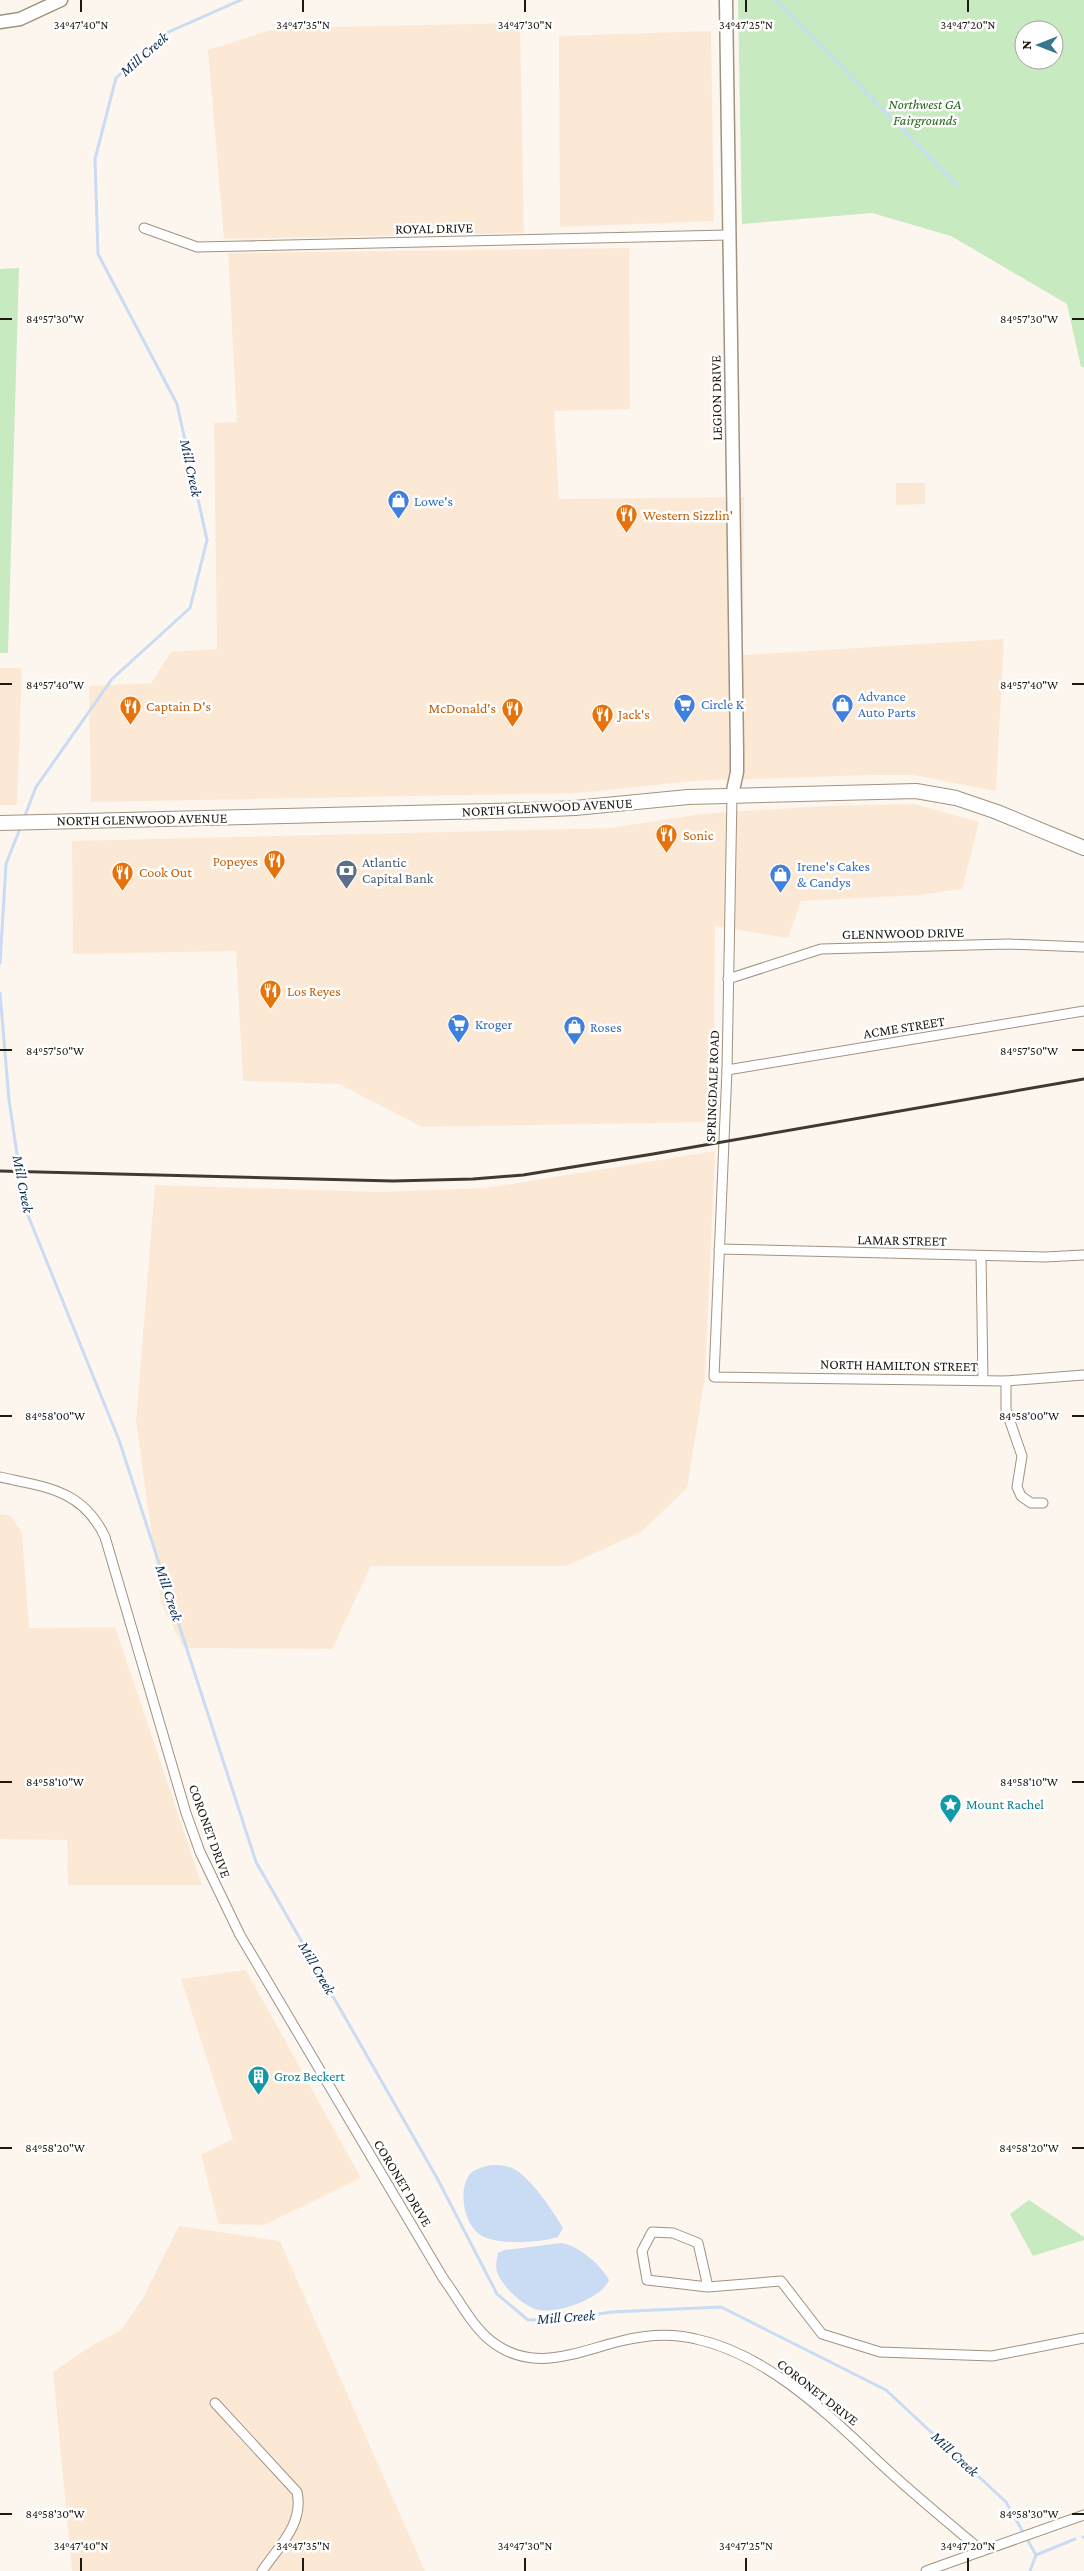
<svg xmlns="http://www.w3.org/2000/svg" width="1084" height="2571" font-family="'Crimson Pro',serif">
	<style>
		.built { fill: #fce9d5 }
		.green { fill: #c7eac1; fill-rule: evenodd }
		.water { fill: #c9dcf4 }
		.lines { fill: none; stroke-linecap: round; stroke-linejoin: round }
		.stream { stroke: #c9dcf4; stroke-width: 3 }
		.street-casing { stroke: #a29280; stroke-width: 11 }
		.secondary-casing { stroke: #a29280; stroke-width: 15 }
		.primary-casing { stroke: #a29280; stroke-width: 16 }
		.street { stroke: #fff; stroke-width: 9 }
		.secondary { stroke: #fff; stroke-width: 12 }
		.primary { stroke: #fff; stroke-width: 14 }
		.rail { stroke: #3f3932; stroke-width: 3 }
		.ticks { fill: none; stroke: #1f1912; stroke-width: 2 }
		.labels { text-anchor: middle; stroke-width: 5; stroke-linejoin: round; paint-order: stroke }
		.park-label { font-size: 14px; font-style: italic; fill: #25661b; stroke: #fff }
		.street-label { font-size: 14px; fill: #1f1912; stroke: #fff }
		.shop-label { font-size: 14px; fill: #366cbe; stroke: #fff; text-anchor: start }
		.food-label { font-size: 14px; fill: #c56008; stroke: #fff; text-anchor: start }
		.service-label { font-size: 14px; fill: #4e5e75; stroke: #fff; text-anchor: start }
		.culture-label { font-size: 14px; fill: #0d838f; stroke: #fff; text-anchor: start }
		.water-label { font-size: 15px; font-style: italic; fill: #0d2d52; stroke: #fff }
		.ticks-label { font-size: 12px; text-anchor: middle; fill: #1f1912; stroke: #fff; stroke-width: 5; stroke-linejoin: round; paint-order: stroke }
	</style>
	<rect width="100%" height="100%" fill="#fdf6ee"/>
	<!-- built -->
	<g class="built">
		<path d="M 520,23 L 524,233 L 224,239 L 208,50 L 277,28 Z"/>
		<path d="M 711,31 L 714,221 L 560,227 L 559,36 Z"/>
		<path d="M 629,248 L 630,409 L 554,411 L 559,499 L 744,497 L 743,655 L 1004,639 L 996,791 L 913,775 L 871,775 L 692,781 L 580,793 L 91,802 L 89,686 L 151,683 L 171,652 L 217,649 L 214,423 L 237,422 L 228,253 Z"/>
		<path d="M 896,483 L 925,483 L 925,504 L 896,505 Z"/>
		<path d="M 0,668 L 22,668 L 17,805 L 0,805 Z"/>
		<path d="M 915,804 L 979,822 L 962,889 L 919,895 L 801,901 L 788,938 L 715,926 L 713,1122 L 422,1127 L 339,1084 L 243,1081 L 236,951 L 73,954 L 72,841 L 610,828 L 701,814 L 823,806 Z"/>
		<path d="M 715,1151 L 705,1377 L 687,1488 L 641,1532 L 566,1566 L 371,1566 L 332,1649 L 184,1648 L 161,1603 L 136,1421 L 155,1185 L 379,1192 L 486,1188 Z"/>
		<path d="M 0,1514 L 11,1516 L 22,1533 L 29,1628 L 115,1627 L 202,1885 L 68,1885 L 67,1840 L 0,1839 Z"/>
		<path d="M 246,1970 L 361,2178 L 264,2225 L 219,2224 L 201,2155 L 233,2139 L 181,1979 Z"/>
		<path d="M 179,2226 L 280,2241 L 425,2571 L 72,2571 L 53,2372 L 91,2346 L 121,2330 L 143,2298 Z"/>
	</g>
	<!-- green -->
	<g class="green">
		<path d="M 738,0 L 1084,0 L 1084,367 L 1081,367 L 1067,304 L 951,236 L 872,213 L 742,224 ZM 1024,30 L 1054,30 L 1054,60 L 1024,60 Z"/>
		<path d="M 19,268 L 8,653 L 0,653 L 0,269 Z"/>
		<path d="M 1029,2200 L 1084,2237 L 1084,2240 L 1033,2256 L 1010,2214 Z"/>
	</g>
	<!-- water -->
	<g class="water">
		<path d="M 491,2165 C 499,2165 507,2165 514,2169 C 531,2178 553,2211 563,2228 L 558,2237 C 540,2243 499,2245 482,2236 C 465,2227 458,2193 468,2177 C 472,2169 483,2167 491,2165 Z"/>
		<path d="M 561,2243 C 578,2245 601,2265 609,2280 C 603,2298 557,2314 539,2310 C 523,2307 502,2286 497,2272 C 495,2266 497,2259 498,2253 L 505,2250 Z"/>
	</g>
	<g class="lines">
		<!-- stream -->
		<g class="stream">
			<path d="M 776,0 L 957,185"/>
			<path d="M 24,818 L 36,787 L 112,679 L 190,608 L 207,540 L 177,404 L 98,254 L 95,159 L 116,78 L 164,34 L 241,0"/>
			<path d="M 0,963 L 6,864 L 21,826"/>
			<path d="M 0,993 L 9,1100 L 25,1208 L 119,1440 L 256,1862 L 437,2178 L 497,2294 L 528,2320 L 566,2319 L 612,2312 L 721,2307 L 886,2390 L 1006,2502 L 1036,2555 L 1030,2571"/>
			<path d="M 1083,2537 L 1084,2537"/>
			<path d="M 1036,2555 L 1075,2539"/>
		</g>
		<defs>
			<g id="street">
				<path d="M 144,228 L 197,247 L 728,235"/>
				<path d="M 732,795 L 727,1070 L 714,1377 L 1006,1381 L 1084,1375"/>
				<path d="M 728,979 L 821,949 L 1008,944 L 1084,947"/>
				<path d="M 727,1070 L 1084,1011"/>
				<path d="M 719,1249 L 1045,1257 L 1084,1255"/>
				<path d="M 981,1256 L 983,1380"/>
				<path d="M 1006,1381 L 1006,1410 L 1022,1456 L 1017,1487 L 1021,1496 L 1031,1503 L 1043,1503"/>
				<path d="M 0,1477 C 46,1487 83,1490 105,1537 L 186,1813 L 200,1852 L 240,1935 L 443,2278 C 458,2298 471,2325 491,2341 C 533,2374 576,2352 621,2341 C 645,2335 672,2333 696,2339 C 774,2356 836,2423 893,2475 C 922,2501 952,2526 982,2551 L 1084,2515"/>
				<path d="M 708,2287 L 698,2243 L 673,2233 L 652,2232 L 642,2251 L 647,2280 L 708,2287 L 781,2281 L 822,2334 L 880,2352 L 992,2356 L 1084,2338"/>
				<path d="M 215,2403 L 297,2492 C 304,2524 279,2546 262,2571"/>
				<path d="M 926,2571 L 982,2551"/>
			</g>
			<g id="secondary">
				<path d="M 726,0 L 737,751 L 737,772 L 732,795"/>
				<path d="M 0,22 L 20,19 L 61,0"/>
			</g>
			<path id="primary" d="M 0,823 L 528,810 L 575,808 L 688,797 L 916,791 L 956,798 L 997,812 L 1084,848"/>
		</defs>
		<!-- street casing -->
		<use href="#street" class="street-casing"/>
		<!-- secondary casing -->
		<use href="#secondary" class="secondary-casing"/>
		<!-- primary casing -->
		<use href="#primary" class="primary-casing"/>
		<!-- street -->
		<use href="#street" class="street"/>
		<!-- secondary -->
		<use href="#secondary" class="secondary"/>
		<!-- primary -->
		<use href="#primary" class="primary"/>
		<!-- rail -->
		<path class="rail" d="M 0,1171 L 393,1181 L 473,1179 L 523,1175 L 653,1154 L 1084,1079"/>
	</g>
	<!-- ticks -->
	<path class="ticks" d="M 81,0 L 81,12M 303,0 L 303,12M 525,0 L 525,12M 746,0 L 746,12M 968,0 L 968,12M 0,319 L 12,319M 1072,319 L 1084,319M 0,684 L 12,684M 1072,684 L 1084,684M 0,1050 L 12,1050M 1072,1050 L 1084,1050M 0,1416 L 12,1416M 1072,1416 L 1084,1416M 0,1782 L 12,1782M 1072,1782 L 1084,1782M 0,2148 L 12,2148M 1072,2148 L 1084,2148M 0,2514 L 12,2514M 1072,2514 L 1084,2514M 81,2558 L 81,2571M 303,2558 L 303,2571M 525,2558 L 525,2571M 746,2558 L 746,2571M 968,2558 L 968,2571"/>
	<!-- icons -->
	<defs>
		<symbol id="shop-pin" viewBox="-11 -11 22 30"><path d="M0 17L-7.5 6A9.5 9.5 0 1 1 7.5 6Z" fill="#3f7fe0" stroke="#fff"/><path d="M-5-2.5h2.3a2.7 3.5 0 0 1 5.4 0H5L5.5 6h-11ZM-1.5-2.5h3a1.5 2.3 0 0 0-3 0Z" fill="#fff"/></symbol>
		<symbol id="restaurant-pin" viewBox="-11 -11 22 30"><path d="M0 17L-7.5 6A9.5 9.5 0 1 1 7.5 6Z" fill="#e8710a" stroke="#fff"/><path d="M-5-6h1v4h1v-4h1v4h1v-4h1v5L-1.5 .5V6h-2V.5L-5-1ZM5-6V6H3V1.5H1.5Q1.5-4 5-6Z" fill="#fff"/></symbol>
		<symbol id="supermarket-pin" viewBox="-11 -11 22 30"><path d="M0 17L-7.5 6A9.5 9.5 0 1 1 7.5 6Z" fill="#3f7fe0" stroke="#fff"/><path d="M-6-5.5h2.5l.6 2H6L4.5 2H-2.5L-4.4-4H-6ZM-1.5 3.2a1.3 1.3 0 1 0 .1 0ZM3 3.2a1.3 1.3 0 1 0 .1 0Z" fill="#fff"/></symbol>
		<symbol id="bank-pin" viewBox="-11 -11 22 30"><path d="M0 17L-7.5 6A9.5 9.5 0 1 1 7.5 6Z" fill="#5c6f8a" stroke="#fff"/><path d="M-6-4H6V4H-6ZM0-2.3a2.3 2.3 0 1 0 0 4.6a2.3 2.3 0 1 0 0-4.6Z" fill="#fff"/></symbol>
		<symbol id="sight-pin" viewBox="-11 -11 22 30"><path d="M0 17L-7.5 6A9.5 9.5 0 1 1 7.5 6Z" fill="#0f9aa8" stroke="#fff"/><path d="M0-6L1.8-2.2L6-1.7L2.9 1.2L3.7 5.4L0 3.3L-3.7 5.4L-2.9 1.2L-6-1.7L-1.8-2.2Z" fill="#fff"/></symbol>
		<symbol id="building-pin" viewBox="-11 -11 22 30"><path d="M0 17L-7.5 6A9.5 9.5 0 1 1 7.5 6Z" fill="#0f9aa8" stroke="#fff"/><path d="M-4-6H4V6H1V3H-1V6H-4ZM-2.5-4.3h1.7v1.8h-1.7ZM.8-4.3h1.7v1.8H.8ZM-2.5-1h1.7V.8h-1.7ZM.8-1h1.7V.8H.8Z" fill="#fff"/></symbol>
	</defs>
	<g fill-rule="evenodd">
		<use href="#shop-pin" x="386" y="488" width="25" height="34"/>
		<use href="#restaurant-pin" x="614" y="502" width="25" height="34"/>
		<use href="#supermarket-pin" x="672" y="692" width="25" height="34"/>
		<use href="#shop-pin" x="830" y="692" width="25" height="34"/>
		<use href="#restaurant-pin" x="118" y="694" width="25" height="34"/>
		<use href="#restaurant-pin" x="500" y="696" width="25" height="34"/>
		<use href="#restaurant-pin" x="590" y="702" width="25" height="34"/>
		<use href="#restaurant-pin" x="654" y="822" width="25" height="34"/>
		<use href="#restaurant-pin" x="262" y="848" width="25" height="34"/>
		<use href="#bank-pin" x="334" y="858" width="25" height="34"/>
		<use href="#restaurant-pin" x="110" y="860" width="25" height="34"/>
		<use href="#shop-pin" x="768" y="862" width="25" height="34"/>
		<use href="#restaurant-pin" x="258" y="978" width="25" height="34"/>
		<use href="#supermarket-pin" x="446" y="1012" width="25" height="34"/>
		<use href="#shop-pin" x="562" y="1014" width="25" height="34"/>
		<use href="#sight-pin" x="938" y="1792" width="25" height="34"/>
		<use href="#building-pin" x="246" y="2064" width="25" height="34"/>
	</g>
	<g class="labels">
		<!-- park labels -->
		<g class="park-label">
			<text x="925" y="109">Northwest GA<tspan x="925" dy="16">Fairgrounds</tspan></text>
		</g>
		<!-- street labels -->
		<g class="street-label">
			<text transform="translate(434 228) rotate(-1)" y="5">ROYAL DRIVE</text>
			<text transform="translate(716 398) rotate(-91)" y="5">LEGION DRIVE</text>
			<text transform="translate(547 807) rotate(-3)" y="5">NORTH GLENWOOD AVENUE</text>
			<text transform="translate(142 819) rotate(-1)" y="5">NORTH GLENWOOD AVENUE</text>
			<text transform="translate(903 933) rotate(-1)" y="5">GLENNWOOD DRIVE</text>
			<text transform="translate(904 1027) rotate(-9)" y="5">ACME STREET</text>
			<text transform="translate(712 1086) rotate(-88)" y="5">SPRINGDALE ROAD</text>
			<text transform="translate(902 1240) rotate(1)" y="5">LAMAR STREET</text>
			<text transform="translate(899 1365) rotate(1)" y="5">NORTH HAMILTON STREET</text>
			<text transform="translate(210 1831) rotate(70)" y="5">CORONET DRIVE</text>
			<text transform="translate(403 2183) rotate(59)" y="5">CORONET DRIVE</text>
			<text transform="translate(818 2392) rotate(38)" y="5">CORONET DRIVE</text>
		</g>
		<!-- shop labels -->
		<g class="shop-label">
			<text x="414" y="506">Lowe's</text>
			<text x="858" y="701">Advance<tspan x="858" dy="16">Auto Parts</tspan></text>
			<text x="701" y="709">Circle K</text>
			<text x="797" y="871">Irene's Cakes<tspan x="797" dy="16">&amp; Candys</tspan></text>
			<text x="475" y="1029">Kroger</text>
			<text x="590" y="1032">Roses</text>
		</g>
		<!-- food labels -->
		<g class="food-label">
			<text x="643" y="520">Western Sizzlin'</text>
			<text x="146" y="711">Captain D's</text>
			<text x="496" y="713" text-anchor="end">McDonald's</text>
			<text x="618" y="719">Jack's</text>
			<text x="683" y="840">Sonic</text>
			<text x="258" y="866" text-anchor="end">Popeyes</text>
			<text x="139" y="877">Cook Out</text>
			<text x="287" y="996">Los Reyes</text>
		</g>
		<!-- service labels -->
		<g class="service-label">
			<text x="362" y="867">Atlantic<tspan x="362" dy="16">Capital Bank</tspan></text>
		</g>
		<!-- culture labels -->
		<g class="culture-label">
			<text x="966" y="1809">Mount Rachel</text>
			<text x="274" y="2081">Groz Beckert</text>
		</g>
		<!-- water labels -->
		<g class="water-label">
			<text transform="translate(144 54) rotate(-41)" y="5">Mill Creek</text>
			<text transform="translate(191 468) rotate(78)" y="5">Mill Creek</text>
			<text transform="translate(23 1184) rotate(79)" y="5">Mill Creek</text>
			<text transform="translate(169 1593) rotate(72)" y="5">Mill Creek</text>
			<text transform="translate(317 1968) rotate(60)" y="5">Mill Creek</text>
			<text transform="translate(566 2317) rotate(-4)" y="5">Mill Creek</text>
			<text transform="translate(955 2454) rotate(43)" y="5">Mill Creek</text>
		</g>
	</g>
	<g class="ticks-label">
		<text x="81" y="29">34°47'40"N</text>
		<text x="303" y="29">34°47'35"N</text>
		<text x="525" y="29">34°47'30"N</text>
		<text x="746" y="29">34°47'25"N</text>
		<text x="968" y="29">34°47'20"N</text>
		<text x="1029" y="323">84°57'30"W</text>
		<text x="55" y="323">84°57'30"W</text>
		<text x="1029" y="689">84°57'40"W</text>
		<text x="55" y="689">84°57'40"W</text>
		<text x="1029" y="1055">84°57'50"W</text>
		<text x="55" y="1055">84°57'50"W</text>
		<text x="55" y="1420">84°58'00"W</text>
		<text x="1029" y="1420">84°58'00"W</text>
		<text x="55" y="1786">84°58'10"W</text>
		<text x="1029" y="1786">84°58'10"W</text>
		<text x="55" y="2152">84°58'20"W</text>
		<text x="1029" y="2152">84°58'20"W</text>
		<text x="55" y="2518">84°58'30"W</text>
		<text x="1029" y="2518">84°58'30"W</text>
		<text x="81" y="2550">34°47'40"N</text>
		<text x="303" y="2550">34°47'35"N</text>
		<text x="525" y="2550">34°47'30"N</text>
		<text x="746" y="2550">34°47'25"N</text>
		<text x="968" y="2550">34°47'20"N</text>
	</g>
	<!-- north arrow -->
	<g transform="translate(1039 45) rotate(270)"><circle r="24" fill="#ffffff" stroke="#a5a3a0"/>
	<path d="M0-4L9 19L0 12L-9 19Z" fill="#3a778e"/>
	<text y="-8" font-size="14" font-weight="bold" text-anchor="middle" fill="#1f1912">N</text>
	</g>
</svg>
